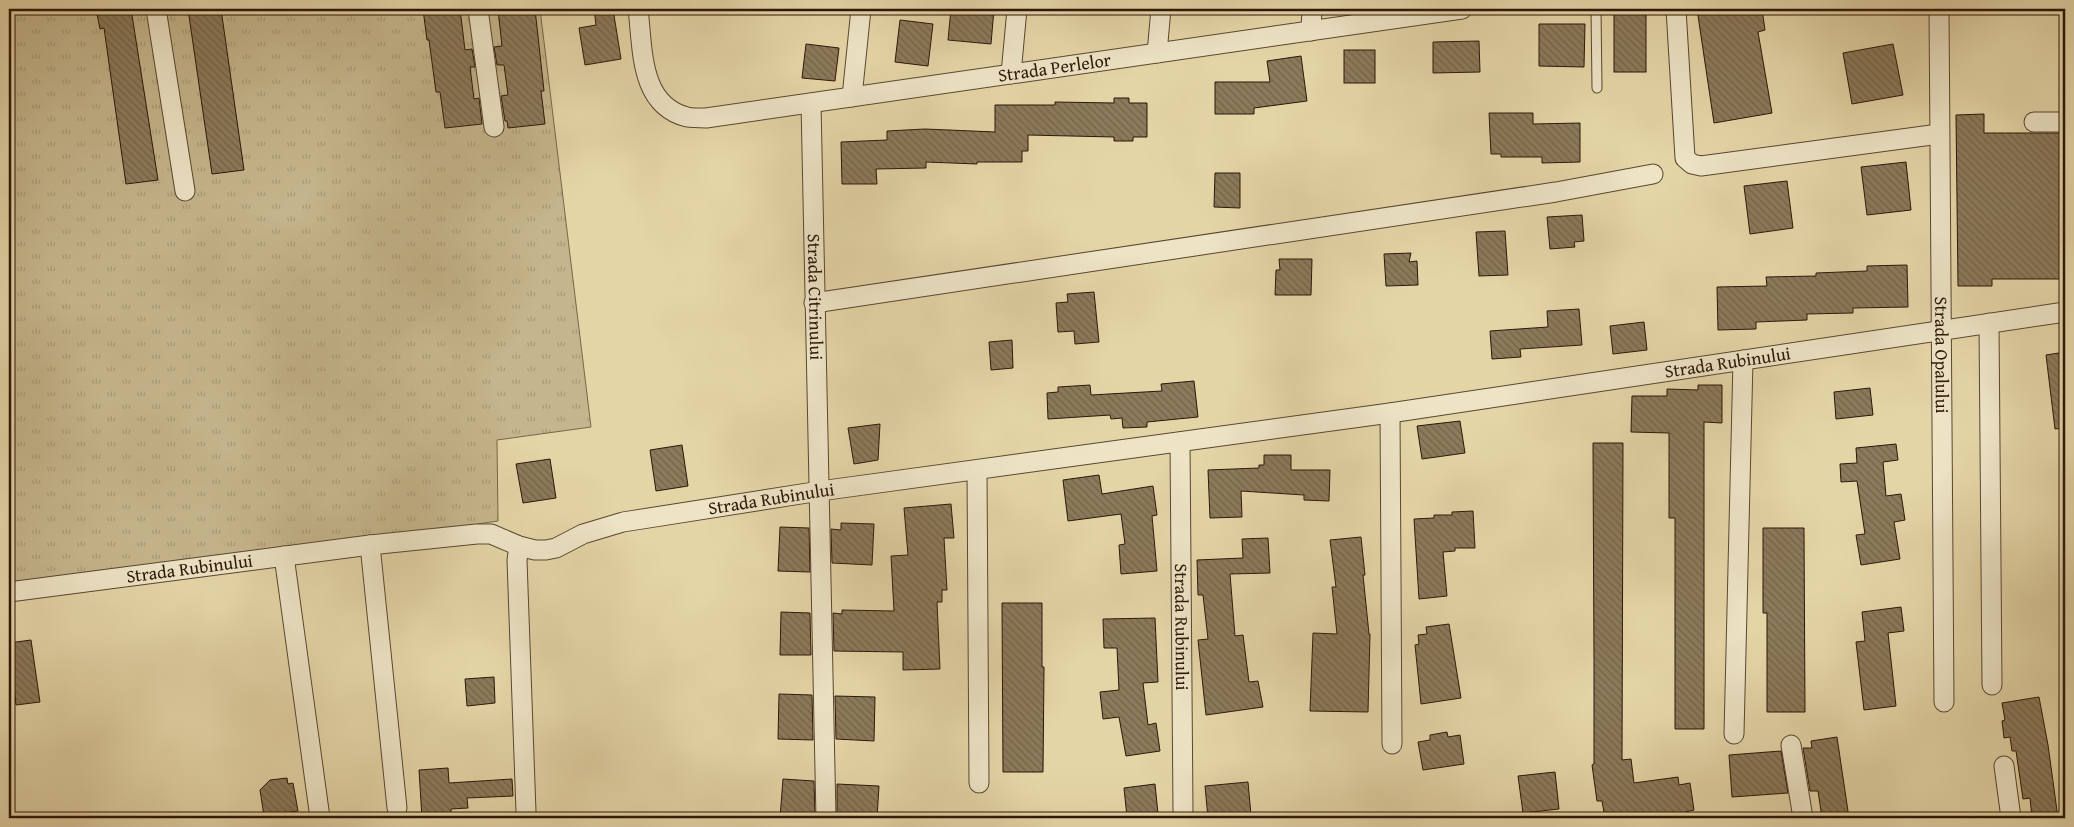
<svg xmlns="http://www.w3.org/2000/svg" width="2074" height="827" font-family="'Gentium Book Plus',serif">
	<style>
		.grass { fill: url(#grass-tufts); stroke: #78664a }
		.building { fill: url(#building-back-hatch); stroke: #2c1709 }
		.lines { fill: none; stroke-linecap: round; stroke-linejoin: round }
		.service-casing { stroke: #5a4630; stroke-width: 11 }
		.minor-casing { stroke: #5a4630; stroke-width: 21 }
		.service { stroke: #ede4c6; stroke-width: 9 }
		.minor { stroke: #ede4c6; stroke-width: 19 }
		.labels { text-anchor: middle; stroke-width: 4; stroke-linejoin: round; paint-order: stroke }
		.street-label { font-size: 18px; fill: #2c1709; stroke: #ede4c6 }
	</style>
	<defs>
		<pattern id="grass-tufts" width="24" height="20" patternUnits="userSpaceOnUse" patternTransform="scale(1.25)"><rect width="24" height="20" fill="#c5b58c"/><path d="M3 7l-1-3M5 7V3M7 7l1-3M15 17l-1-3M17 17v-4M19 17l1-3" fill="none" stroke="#a99b77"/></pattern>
		<pattern id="building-back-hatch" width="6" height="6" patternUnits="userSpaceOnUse" patternTransform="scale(1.25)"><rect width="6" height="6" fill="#8c7a5b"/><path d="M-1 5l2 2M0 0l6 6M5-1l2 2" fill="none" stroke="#736349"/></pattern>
	</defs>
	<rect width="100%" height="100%" fill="#e4d5a7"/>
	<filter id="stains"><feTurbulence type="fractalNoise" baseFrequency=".004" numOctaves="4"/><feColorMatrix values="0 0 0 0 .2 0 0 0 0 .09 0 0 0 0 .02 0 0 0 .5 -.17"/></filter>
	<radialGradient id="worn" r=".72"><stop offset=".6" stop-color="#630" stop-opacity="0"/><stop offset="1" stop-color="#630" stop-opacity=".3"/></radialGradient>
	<!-- grass -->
	<path class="grass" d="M 9,9 L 540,9 L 591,427 L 497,440 L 498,521 L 9,593 Z"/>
	<!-- building -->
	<g class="building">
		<path d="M 96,9 L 131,9 L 158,180 L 126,184 L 104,28 L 100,29 Z"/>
		<path d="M 188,9 L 221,9 L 244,170 L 212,174 Z"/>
		<path d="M 423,9 L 460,9 L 465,50 L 472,49 L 475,67 L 470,67 L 474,99 L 479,98 L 482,124 L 445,128 L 440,92 L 436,92 L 429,40 L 427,40 Z"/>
		<path d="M 498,9 L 535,9 L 544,91 L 541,91 L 545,124 L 508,128 L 507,121 L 505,121 L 501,96 L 508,95 L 504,65 L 497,65 L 494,47 L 502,46 Z"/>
		<path d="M 594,9 L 613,9 L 621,59 L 585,65 L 579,28 L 596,25 Z"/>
		<path d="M 951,9 L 994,9 L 991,44 L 948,40 Z"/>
		<rect x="1614" y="9" width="32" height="63"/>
		<path d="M 1697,9 L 1762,9 L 1765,30 L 1758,32 L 1772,113 L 1714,123 Z"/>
		<path d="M 900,20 L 933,24 L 928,66 L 895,62 Z"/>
		<path d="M 1539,24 L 1585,24 L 1584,67 L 1539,66 Z"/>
		<path d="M 1479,41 L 1480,72 L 1433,73 L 1433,42 Z"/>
		<path d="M 806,44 L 839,48 L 835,81 L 802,78 Z"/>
		<path d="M 1893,44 L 1903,95 L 1852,104 L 1843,53 Z"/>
		<rect x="1344" y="50" width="31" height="33"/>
		<path d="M 1301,56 L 1307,101 L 1254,108 L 1254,114 L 1215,114 L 1215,82 L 1270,82 L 1267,61 Z"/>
		<path d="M 1114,98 L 1129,98 L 1129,103 L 1147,103 L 1147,137 L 1133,137 L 1133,141 L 1114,141 L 1114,137 L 1028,135 L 1028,151 L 1022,151 L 1022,162 L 977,162 L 977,164 L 926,162 L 926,168 L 876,169 L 877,184 L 842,184 L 841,142 L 887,140 L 887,131 L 925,129 L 995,132 L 995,105 L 1055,105 L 1055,102 L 1114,103 Z"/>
		<path d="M 1489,113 L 1533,113 L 1533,124 L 1580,123 L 1580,162 L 1542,163 L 1542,157 L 1501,157 L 1501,154 L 1491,154 Z"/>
		<path d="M 1984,114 L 1984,133 L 2065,133 L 2065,279 L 1992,279 L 1992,286 L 1958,286 L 1956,115 Z"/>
		<path d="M 1906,162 L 1911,210 L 1867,215 L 1861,167 Z"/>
		<path d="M 1215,173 L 1240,173 L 1240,208 L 1214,207 Z"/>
		<path d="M 1787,181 L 1793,228 L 1750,234 L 1744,186 Z"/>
		<path d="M 1582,215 L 1584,241 L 1574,242 L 1575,247 L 1550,249 L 1547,217 Z"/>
		<path d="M 1505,231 L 1508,275 L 1479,276 L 1476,232 Z"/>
		<path d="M 1411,253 L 1409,262 L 1417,261 L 1418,285 L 1386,286 L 1384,254 Z"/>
		<path d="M 1279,259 L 1312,259 L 1311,295 L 1275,295 L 1276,270 L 1280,270 Z"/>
		<path d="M 1907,265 L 1908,307 L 1853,308 L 1853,313 L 1807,314 L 1807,320 L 1756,322 L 1756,329 L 1718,330 L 1717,287 L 1767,286 L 1766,277 L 1816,276 L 1816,273 L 1867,271 L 1867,266 Z"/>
		<path d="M 1094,292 L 1099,342 L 1075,344 L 1074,331 L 1058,332 L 1056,303 L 1068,302 L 1067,294 Z"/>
		<path d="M 1579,309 L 1582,345 L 1520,349 L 1521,357 L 1492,359 L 1490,331 L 1548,327 L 1547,311 Z"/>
		<path d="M 1644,322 L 1647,350 L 1613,354 L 1610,326 Z"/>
		<path d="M 1012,340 L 1013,368 L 991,370 L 989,342 Z"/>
		<path d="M 2065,352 L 2065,428 L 2055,429 L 2046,355 Z"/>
		<path d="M 1194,381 L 1198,417 L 1147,422 L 1147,427 L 1123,428 L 1122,418 L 1111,419 L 1110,415 L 1048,419 L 1047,393 L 1058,392 L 1058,387 L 1090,385 L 1091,395 L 1162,391 L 1161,384 Z"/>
		<path d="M 1698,385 L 1722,385 L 1722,423 L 1704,422 L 1704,729 L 1675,729 L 1675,518 L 1669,518 L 1669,433 L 1631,432 L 1632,396 L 1667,396 L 1667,389 L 1698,390 Z"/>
		<path d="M 1870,388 L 1873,415 L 1836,419 L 1834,392 Z"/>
		<path d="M 1460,421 L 1465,453 L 1422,459 L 1417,426 Z"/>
		<path d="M 880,424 L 878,460 L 854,464 L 848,428 Z"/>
		<path d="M 1593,443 L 1623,443 L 1622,760 L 1631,759 L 1634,783 L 1678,777 L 1679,785 L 1690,783 L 1694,810 L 1685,812 L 1686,818 L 1605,818 L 1602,801 L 1597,801 L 1592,765 L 1594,764 L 1594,662 Z"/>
		<path d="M 1896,444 L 1898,460 L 1883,462 L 1886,496 L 1901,494 L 1905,520 L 1894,522 L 1900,559 L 1861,565 L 1856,535 L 1865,534 L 1857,481 L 1841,482 L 1840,464 L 1857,463 L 1856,448 Z"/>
		<path d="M 682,445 L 688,486 L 656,491 L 650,450 Z"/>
		<path d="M 1264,455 L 1291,455 L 1291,470 L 1330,470 L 1329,501 L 1304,500 L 1304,495 L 1241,491 L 1242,517 L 1210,518 L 1208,470 L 1259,468 L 1259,465 L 1264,465 Z"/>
		<path d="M 550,459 L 556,498 L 523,503 L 516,464 Z"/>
		<path d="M 1099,475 L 1102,494 L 1153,486 L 1157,515 L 1152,516 L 1157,571 L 1121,574 L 1119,545 L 1125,544 L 1121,514 L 1068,521 L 1063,480 Z"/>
		<path d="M 951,504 L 954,538 L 944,538 L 947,590 L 942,590 L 942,602 L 937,602 L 940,669 L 903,670 L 903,652 L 834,651 L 833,613 L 842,614 L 842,610 L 894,611 L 891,556 L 908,555 L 904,508 Z"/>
		<path d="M 1473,511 L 1475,548 L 1455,548 L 1455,551 L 1443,552 L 1447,596 L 1419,599 L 1414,519 L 1434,518 L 1434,515 L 1452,515 L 1452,512 Z"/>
		<path d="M 841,523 L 874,524 L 872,565 L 832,563 L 831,529 L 841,530 Z"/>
		<path d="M 780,527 L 809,528 L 810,572 L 778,571 Z"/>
		<path d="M 1763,528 L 1804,528 L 1805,712 L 1767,712 L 1767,613 L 1763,613 Z"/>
		<path d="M 1361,537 L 1365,575 L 1363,575 L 1369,634 L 1370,634 L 1368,712 L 1310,711 L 1313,633 L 1337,634 L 1332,587 L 1336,587 L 1330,540 Z"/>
		<path d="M 1268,538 L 1270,573 L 1230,574 L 1235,636 L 1243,635 L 1249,682 L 1258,681 L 1263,707 L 1206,715 L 1198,640 L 1208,639 L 1203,595 L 1198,595 L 1197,560 L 1243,558 L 1242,539 Z"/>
		<path d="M 1002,603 L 1042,603 L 1042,667 L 1044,667 L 1043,772 L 1003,772 Z"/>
		<path d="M 1901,607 L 1904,631 L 1888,633 L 1896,706 L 1864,710 L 1856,642 L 1865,641 L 1862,612 Z"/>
		<path d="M 781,612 L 810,613 L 811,655 L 780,655 Z"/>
		<path d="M 1155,618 L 1158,682 L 1143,683 L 1148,725 L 1156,723 L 1160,751 L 1126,756 L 1119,717 L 1103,719 L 1100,692 L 1119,690 L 1117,648 L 1104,648 L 1103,619 Z"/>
		<path d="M 1449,624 L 1461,698 L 1421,704 L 1415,645 L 1419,644 L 1418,635 L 1427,634 L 1426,627 Z"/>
		<path d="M 31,640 L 40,702 L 16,705 L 9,643 Z"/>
		<path d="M 494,677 L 495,703 L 467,706 L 465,679 Z"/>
		<path d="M 779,694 L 812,695 L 813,740 L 778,739 Z"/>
		<path d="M 835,696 L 875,697 L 874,741 L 836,739 Z"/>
		<path d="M 2039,697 L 2048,745 L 2058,818 L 2032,818 L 2030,798 L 2023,799 L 2016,751 L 2012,751 L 2010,737 L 2004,738 L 2002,721 L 2005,720 L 2002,703 Z"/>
		<path d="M 1447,732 L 1448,737 L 1460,735 L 1464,764 L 1423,770 L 1418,742 L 1430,740 L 1430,735 Z"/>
		<path d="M 1837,737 L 1849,818 L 1822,818 L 1818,791 L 1810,791 L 1803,748 L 1812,748 L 1811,741 Z"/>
		<path d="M 1781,751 L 1788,793 L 1732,797 L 1729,755 Z"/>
		<path d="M 448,768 L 449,783 L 512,779 L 513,796 L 467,798 L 468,808 L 451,809 L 451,818 L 422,818 L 419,770 Z"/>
		<path d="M 1555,772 L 1559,809 L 1523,813 L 1518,776 Z"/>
		<path d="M 287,778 L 288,784 L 293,783 L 298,811 L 264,816 L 260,790 L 270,780 Z"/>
		<path d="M 783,779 L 814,781 L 815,818 L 780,818 Z"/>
		<path d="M 1248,782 L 1251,815 L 1208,818 L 1205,786 Z"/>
		<path d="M 837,784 L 879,786 L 877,818 L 837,818 Z"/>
		<path d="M 1155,784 L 1158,814 L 1127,817 L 1124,788 Z"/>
	</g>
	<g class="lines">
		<defs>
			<path id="service" d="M 1596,9 L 1597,88"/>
			<g id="minor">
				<path d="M 156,9 L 185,191"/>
				<path d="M 478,9 L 494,127"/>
				<path id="s1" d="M 638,9 C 643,48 639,105 687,117 C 693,118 700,118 706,118 L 1462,9"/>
				<path d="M 1676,9 L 1685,158 L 1692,164 L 1701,166 L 1939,134"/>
				<path id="s2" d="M 1939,9 L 1944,702"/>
				<path d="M 1311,31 L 1312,9"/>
				<path d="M 1157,53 L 1161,9"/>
				<path d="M 1011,74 L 1017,9"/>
				<path d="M 852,97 L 861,9"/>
				<path id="s3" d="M 811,103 L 826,818"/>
				<path d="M 2034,122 L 2065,122"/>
				<path d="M 814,303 L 1556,192 L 1653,174"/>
				<path d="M 1989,323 L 1992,685"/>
				<path d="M 1390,413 L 1392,744"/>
				<path id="s4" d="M 1180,443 L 1183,811"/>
				<path d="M 977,470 L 979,783"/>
				<path d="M 370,545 L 397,808"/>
				<path d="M 519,546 L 517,560 L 526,812"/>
				<path d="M 284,556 L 320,818"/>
				<path id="s5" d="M 9,592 L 370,545 L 477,534 L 491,534 L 519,546 L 535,550 L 546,550 L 556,548 L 583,534 L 623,522 L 820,491 L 1390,413 L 2065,312"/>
				<path d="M 1734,734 L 1743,360"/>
				<path d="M 1791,745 L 1803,818"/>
				<path d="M 2004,766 L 2011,818"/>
			</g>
		</defs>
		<!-- service casing -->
		<use href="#service" class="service-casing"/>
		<!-- minor casing -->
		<use href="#minor" class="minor-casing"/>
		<!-- service -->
		<use href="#service" class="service"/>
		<!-- minor -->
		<use href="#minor" class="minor"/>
	</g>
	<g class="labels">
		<!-- street labels -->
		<g class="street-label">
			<text dy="6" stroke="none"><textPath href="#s1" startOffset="499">Strada Perlelor</textPath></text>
			<text dy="6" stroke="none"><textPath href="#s3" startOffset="194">Strada Citrinului</textPath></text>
			<text dy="6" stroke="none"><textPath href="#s2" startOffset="346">Strada Opalului</textPath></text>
			<text dy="6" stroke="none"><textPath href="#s5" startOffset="1742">Strada Rubinului</textPath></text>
			<text dy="6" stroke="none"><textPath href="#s5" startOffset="776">Strada Rubinului</textPath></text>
			<text dy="6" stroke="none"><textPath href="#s5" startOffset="182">Strada Rubinului</textPath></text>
			<text dy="6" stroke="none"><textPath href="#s4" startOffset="184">Strada Rubinului</textPath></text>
		</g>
	</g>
	<!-- margin -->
	<rect width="2074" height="827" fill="none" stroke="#e4d5a7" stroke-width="30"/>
	<rect x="10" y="10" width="2054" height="807" fill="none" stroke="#2c1709" stroke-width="2.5"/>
	<rect x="15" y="15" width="2044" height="797" fill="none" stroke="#2c1709"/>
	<rect width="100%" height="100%" filter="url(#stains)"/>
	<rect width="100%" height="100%" fill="url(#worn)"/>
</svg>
